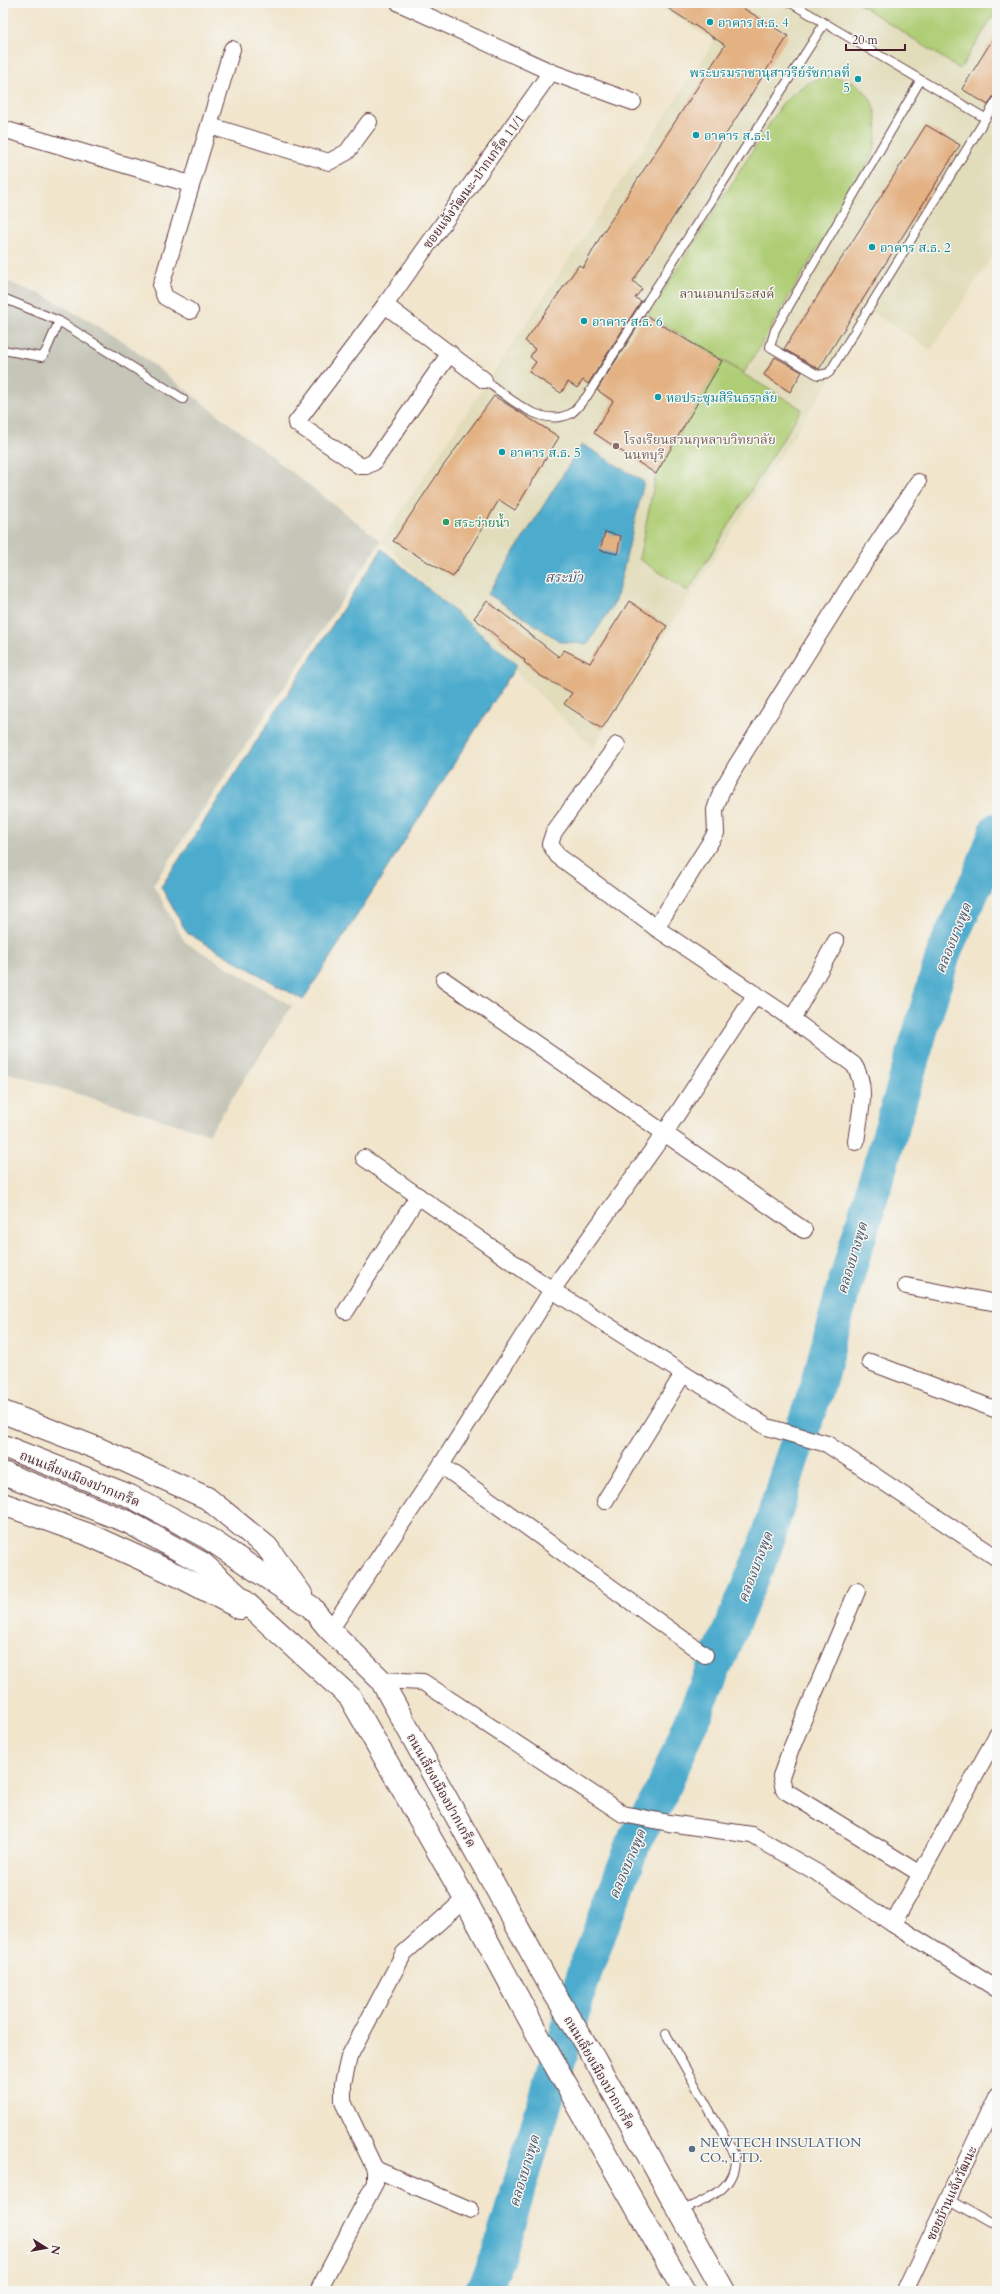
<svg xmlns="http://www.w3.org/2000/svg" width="1000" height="2294" font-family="Cardo,'Noto Serif Thai',serif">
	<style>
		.built { fill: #e1dcba }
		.industrial { fill: #c5c5b8 }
		.green { fill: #afcd74; stroke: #7c7650 }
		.water { fill: #4eaccd; stroke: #4c667c }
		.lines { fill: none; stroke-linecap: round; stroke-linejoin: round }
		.river { stroke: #4eaccd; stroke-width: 35 }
		.building { fill: #e3b182 }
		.lane-casing { stroke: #633d43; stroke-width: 10 }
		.street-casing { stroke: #633d43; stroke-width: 18 }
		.secondary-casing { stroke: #633d43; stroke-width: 24 }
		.lane { stroke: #fff; stroke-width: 8 }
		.street { stroke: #fff; stroke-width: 16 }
		.secondary { stroke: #fff; stroke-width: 22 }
		.culture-dot { fill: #0f9aa8; stroke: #f6f6f2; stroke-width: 1.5 }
		.education-dot { fill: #8d6e63; stroke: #f6f6f2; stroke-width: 1.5 }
		.leisure-dot { fill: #2e9e5b; stroke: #f6f6f2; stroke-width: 1.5 }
		.service-dot { fill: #5c6f8a; stroke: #f6f6f2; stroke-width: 1.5 }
		.labels { text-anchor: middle; stroke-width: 3; stroke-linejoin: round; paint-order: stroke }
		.culture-label { font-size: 13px; fill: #0d838f; stroke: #f6f6f2; text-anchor: start }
		.street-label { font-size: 13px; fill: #4a1f2b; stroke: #f6f6f2 }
		.park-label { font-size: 13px; fill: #685341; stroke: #f6f6f2 }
		.education-label { font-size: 13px; fill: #785e54; stroke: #f6f6f2; text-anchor: start }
		.leisure-label { font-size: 13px; fill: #27864d; stroke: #f6f6f2; text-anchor: start }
		.service-label { font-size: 13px; fill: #4e5e75; stroke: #f6f6f2; text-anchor: start }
		.water-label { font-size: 14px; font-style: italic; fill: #4c576c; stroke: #f6f6f2 }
	</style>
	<rect width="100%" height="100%" fill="#f6f6f2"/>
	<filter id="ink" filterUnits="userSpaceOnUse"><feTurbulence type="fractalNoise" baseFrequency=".025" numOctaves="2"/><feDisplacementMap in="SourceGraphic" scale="8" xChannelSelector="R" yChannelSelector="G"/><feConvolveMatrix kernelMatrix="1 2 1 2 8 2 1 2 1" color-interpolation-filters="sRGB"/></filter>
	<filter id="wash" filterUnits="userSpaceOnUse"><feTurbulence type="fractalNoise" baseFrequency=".012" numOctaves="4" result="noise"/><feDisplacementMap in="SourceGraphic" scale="16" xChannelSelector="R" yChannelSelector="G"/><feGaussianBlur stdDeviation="0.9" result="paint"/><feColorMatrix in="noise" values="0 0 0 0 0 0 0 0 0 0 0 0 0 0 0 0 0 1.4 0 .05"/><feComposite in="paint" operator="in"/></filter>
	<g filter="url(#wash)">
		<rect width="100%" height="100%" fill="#f1e5cc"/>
		<!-- built -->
		<path class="built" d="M 656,3 L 997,3 L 997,249 L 931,350 L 873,313 L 593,747 L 381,541 L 714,42 Z"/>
		<!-- industrial -->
		<path class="industrial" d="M 3,280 L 47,297 L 116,336 L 381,541 L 153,885 L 185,942 L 292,1006 L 209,1134 L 3,1071 Z"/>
		<!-- green -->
		<g class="green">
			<path d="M 858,3 L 997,3 L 997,10 L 960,69 Z"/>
			<path d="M 829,76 C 876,82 882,115 873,155 L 744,373 L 648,315 L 783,103 C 797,89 809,80 829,76 Z"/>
			<path d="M 722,361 L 802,409 L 688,591 L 639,559 L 656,474 Z"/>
		</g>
		<!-- water -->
		<g class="water">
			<path d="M 582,444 L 644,482 L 616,600 L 588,644 L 561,642 L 488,594 Z"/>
			<path d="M 382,549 L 517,665 L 303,1000 L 187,933 L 161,887 Z"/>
		</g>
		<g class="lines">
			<!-- river -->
			<path class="river" d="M 482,2291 L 498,2256 L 587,1965 L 636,1837 L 660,1796 L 765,1547 L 790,1464 L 817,1388 L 843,1290 L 945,949 L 980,875 L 997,830"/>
		</g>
		<g id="blocks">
			<!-- building -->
			<g class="building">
				<path d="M 660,3 L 735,3 L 788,36 L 633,281 L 642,289 L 635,298 L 641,301 L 588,384 L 583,380 L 577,388 L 568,382 L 561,393 L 529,372 L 536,362 L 530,357 L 535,349 L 525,341 L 579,265 L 583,268 L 602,234 L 725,45 Z"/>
				<path d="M 997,32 L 997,90 L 988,105 L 962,89 Z"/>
				<path d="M 926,125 L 960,145 L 819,369 L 784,349 Z"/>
				<path d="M 645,315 L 722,361 L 656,474 L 594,433 L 613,401 L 597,390 Z"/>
				<path d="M 775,357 L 802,372 L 790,392 L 764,375 Z"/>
				<path d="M 494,396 L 559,437 L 515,510 L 499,500 L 453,577 L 393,541 L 441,469 Z"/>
				<path d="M 605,532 L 621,536 L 617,554 L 600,550 Z"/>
				<path d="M 487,601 L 559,657 L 564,650 L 590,663 L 629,601 L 667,626 L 602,729 L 564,704 L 572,693 L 539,675 L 524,662 L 525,660 L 498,640 L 500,639 L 474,618 Z"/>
			</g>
		</g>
	</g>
	<g filter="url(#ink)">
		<use href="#blocks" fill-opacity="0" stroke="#633d43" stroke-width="1"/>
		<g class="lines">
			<defs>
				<g id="lane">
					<path d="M 791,3 L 985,118"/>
					<path d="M 920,81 L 775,330 L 770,347 L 818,375 L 829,373 L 997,100"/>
					<path d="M 3,298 L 59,321 L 183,399"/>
					<path d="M 3,350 L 42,357 L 46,351 L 59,321"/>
					<path d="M 484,380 C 508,396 539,428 570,414 C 576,411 582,401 587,396 L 824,24"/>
					<path d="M 666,2034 L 735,2155 C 737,2190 707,2199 680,2211"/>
					<path d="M 948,2199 L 997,2227"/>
				</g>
				<g id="street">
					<path d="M 399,3 L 551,72 L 633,102"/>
					<path d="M 210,126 L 329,162 L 347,152 L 369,122"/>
					<path d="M 3,129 L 190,184"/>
					<path d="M 385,305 L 484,380"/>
					<path d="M 190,311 L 165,297 L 161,286 L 232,49"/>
					<path d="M 450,353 L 374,462 L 366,466 L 360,466 L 296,423 L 385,305 L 551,72"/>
					<path d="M 617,745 L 554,832 L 550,844 L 558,856 L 656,928 L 792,1019 L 854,1065 C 869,1088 859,1116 856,1142"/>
					<path d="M 656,928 L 716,833 L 715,810 L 721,792 L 736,766 L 857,574 L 918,482"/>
					<path d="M 444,980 L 804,1230"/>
					<path d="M 792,1019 L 836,941"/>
					<path d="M 364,1158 L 552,1290 L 767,1427 L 827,1444 L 997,1558"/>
					<path d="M 906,1286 L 997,1303"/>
					<path d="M 346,1311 L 418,1196"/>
					<path d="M 870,1362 L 997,1410"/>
					<path d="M 441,1465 L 705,1655"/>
					<path d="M 605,1501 L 683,1374"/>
					<path d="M 857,1591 L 791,1749 L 781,1776 L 784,1790 L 921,1874"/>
					<path d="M 330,1630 L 441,1465 L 552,1290 L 664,1134 L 756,994"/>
					<path d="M 381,1680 L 423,1682 L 623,1814 L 669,1823 L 752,1835 L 816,1872 L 893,1924 L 997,1989"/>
					<path d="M 893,1924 L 997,1735"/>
					<path d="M 375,2169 L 471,2210"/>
					<path d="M 318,2291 L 375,2183 L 375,2169 L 343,2102 L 343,2083 L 349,2057 L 404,1953 L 465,1899"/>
					<path d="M 905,2291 L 997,2095"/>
				</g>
				<g id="secondary">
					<path d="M 3,1412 L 99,1449 L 207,1498 L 267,1547 L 301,1594"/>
					<path d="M 3,1446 L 130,1496 L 208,1538 L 311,1607 L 330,1630 L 381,1680 L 550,1986 L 595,2060 L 724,2291"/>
					<path d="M 3,1473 L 128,1522 L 202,1563 L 350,1697 L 465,1899 L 539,2037 L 684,2291"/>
					<path d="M 3,1504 L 87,1534 L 179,1576 L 240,1608"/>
				</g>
			</defs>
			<!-- lane casing -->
			<use href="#lane" class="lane-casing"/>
			<!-- street casing -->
			<use href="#street" class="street-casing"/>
			<!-- secondary casing -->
			<use href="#secondary" class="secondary-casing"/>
			<!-- lane -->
			<use href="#lane" class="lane"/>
			<!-- street -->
			<use href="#street" class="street"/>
			<!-- secondary -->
			<use href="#secondary" class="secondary"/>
		</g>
	</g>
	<!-- markers -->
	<g class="culture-dot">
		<circle cx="710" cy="22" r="4"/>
		<circle cx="858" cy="79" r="4"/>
		<circle cx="696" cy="135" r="4"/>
		<circle cx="872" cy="247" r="4"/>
		<circle cx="584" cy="321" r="4"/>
		<circle cx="658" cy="397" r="4"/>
		<circle cx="502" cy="452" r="4"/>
	</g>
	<circle class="education-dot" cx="616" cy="446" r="4"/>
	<circle class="leisure-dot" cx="446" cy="522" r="4"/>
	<circle class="service-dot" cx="692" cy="2149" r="4"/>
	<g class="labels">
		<!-- culture labels -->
		<g class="culture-label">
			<text x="718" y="27">อาคาร ส.ธ. 4</text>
			<text x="850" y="77" text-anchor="end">พระบรมราชานุสาวรีย์รัชกาลที่<tspan x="850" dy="15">5</tspan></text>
			<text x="704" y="140">อาคาร ส.ธ.1</text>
			<text x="880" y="252">อาคาร ส.ธ. 2</text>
			<text x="592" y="326">อาคาร ส.ธ. 6</text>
			<text x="666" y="402">หอประชุมสิรินธราลัย</text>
			<text x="510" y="457">อาคาร ส.ธ. 5</text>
		</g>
		<!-- street labels -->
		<g class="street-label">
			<text transform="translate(473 181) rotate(-54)" y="5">ซอยแจ้งวัฒนะ-ปากเกร็ด 11/1</text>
			<text transform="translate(80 1478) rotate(22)" y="5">ถนนเลี่ยงเมืองปากเกร็ด</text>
			<text transform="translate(442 1790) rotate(61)" y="5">ถนนเลี่ยงเมืองปากเกร็ด</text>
			<text transform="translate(600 2072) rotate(60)" y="5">ถนนเลี่ยงเมืองปากเกร็ด</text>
			<text transform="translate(951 2193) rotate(-65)" y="5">ซอยบ้านแจ้งวัฒนะ</text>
		</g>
		<!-- park labels -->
		<g class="park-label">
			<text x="727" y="298">ลานเอนกประสงค์</text>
		</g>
		<!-- education labels -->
		<g class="education-label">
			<text x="624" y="444">โรงเรียนสวนกุหลาบวิทยาลัย<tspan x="624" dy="15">นนทบุรี</tspan></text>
		</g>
		<!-- leisure labels -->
		<g class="leisure-label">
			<text x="454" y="527">สระว่ายน้ำ</text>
		</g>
		<!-- service labels -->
		<g class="service-label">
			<text x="700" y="2147">NEWTECH INSULATION<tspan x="700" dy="15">CO., LTD.</tspan></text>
		</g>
		<!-- water labels -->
		<g class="water-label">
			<text x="564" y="582">สระบัว</text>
			<text transform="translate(953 938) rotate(-68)" y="5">คลองบางพูด</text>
			<text transform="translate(852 1258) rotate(-73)" y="5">คลองบางพูด</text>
			<text transform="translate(755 1567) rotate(-69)" y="5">คลองบางพูด</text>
			<text transform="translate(627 1864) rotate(-67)" y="5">คลองบางพูด</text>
			<text transform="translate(524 2171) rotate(-73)" y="5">คลองบางพูด</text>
		</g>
	</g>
	<!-- margin -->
	<rect width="1000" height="2294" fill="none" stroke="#f6f6f2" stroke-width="16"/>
	<!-- north arrow -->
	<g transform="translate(46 2248) rotate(101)" stroke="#f6f6f2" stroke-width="3" paint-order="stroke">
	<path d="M0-3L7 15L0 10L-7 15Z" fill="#4a1f2b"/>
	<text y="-6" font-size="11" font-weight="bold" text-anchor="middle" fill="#4a1f2b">N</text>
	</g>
	<!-- scale -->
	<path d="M846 44v6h59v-6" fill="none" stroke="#4a1f2b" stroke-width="2"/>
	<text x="852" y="44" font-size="12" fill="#4a1f2b" stroke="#f6f6f2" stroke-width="3" paint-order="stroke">20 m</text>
</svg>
